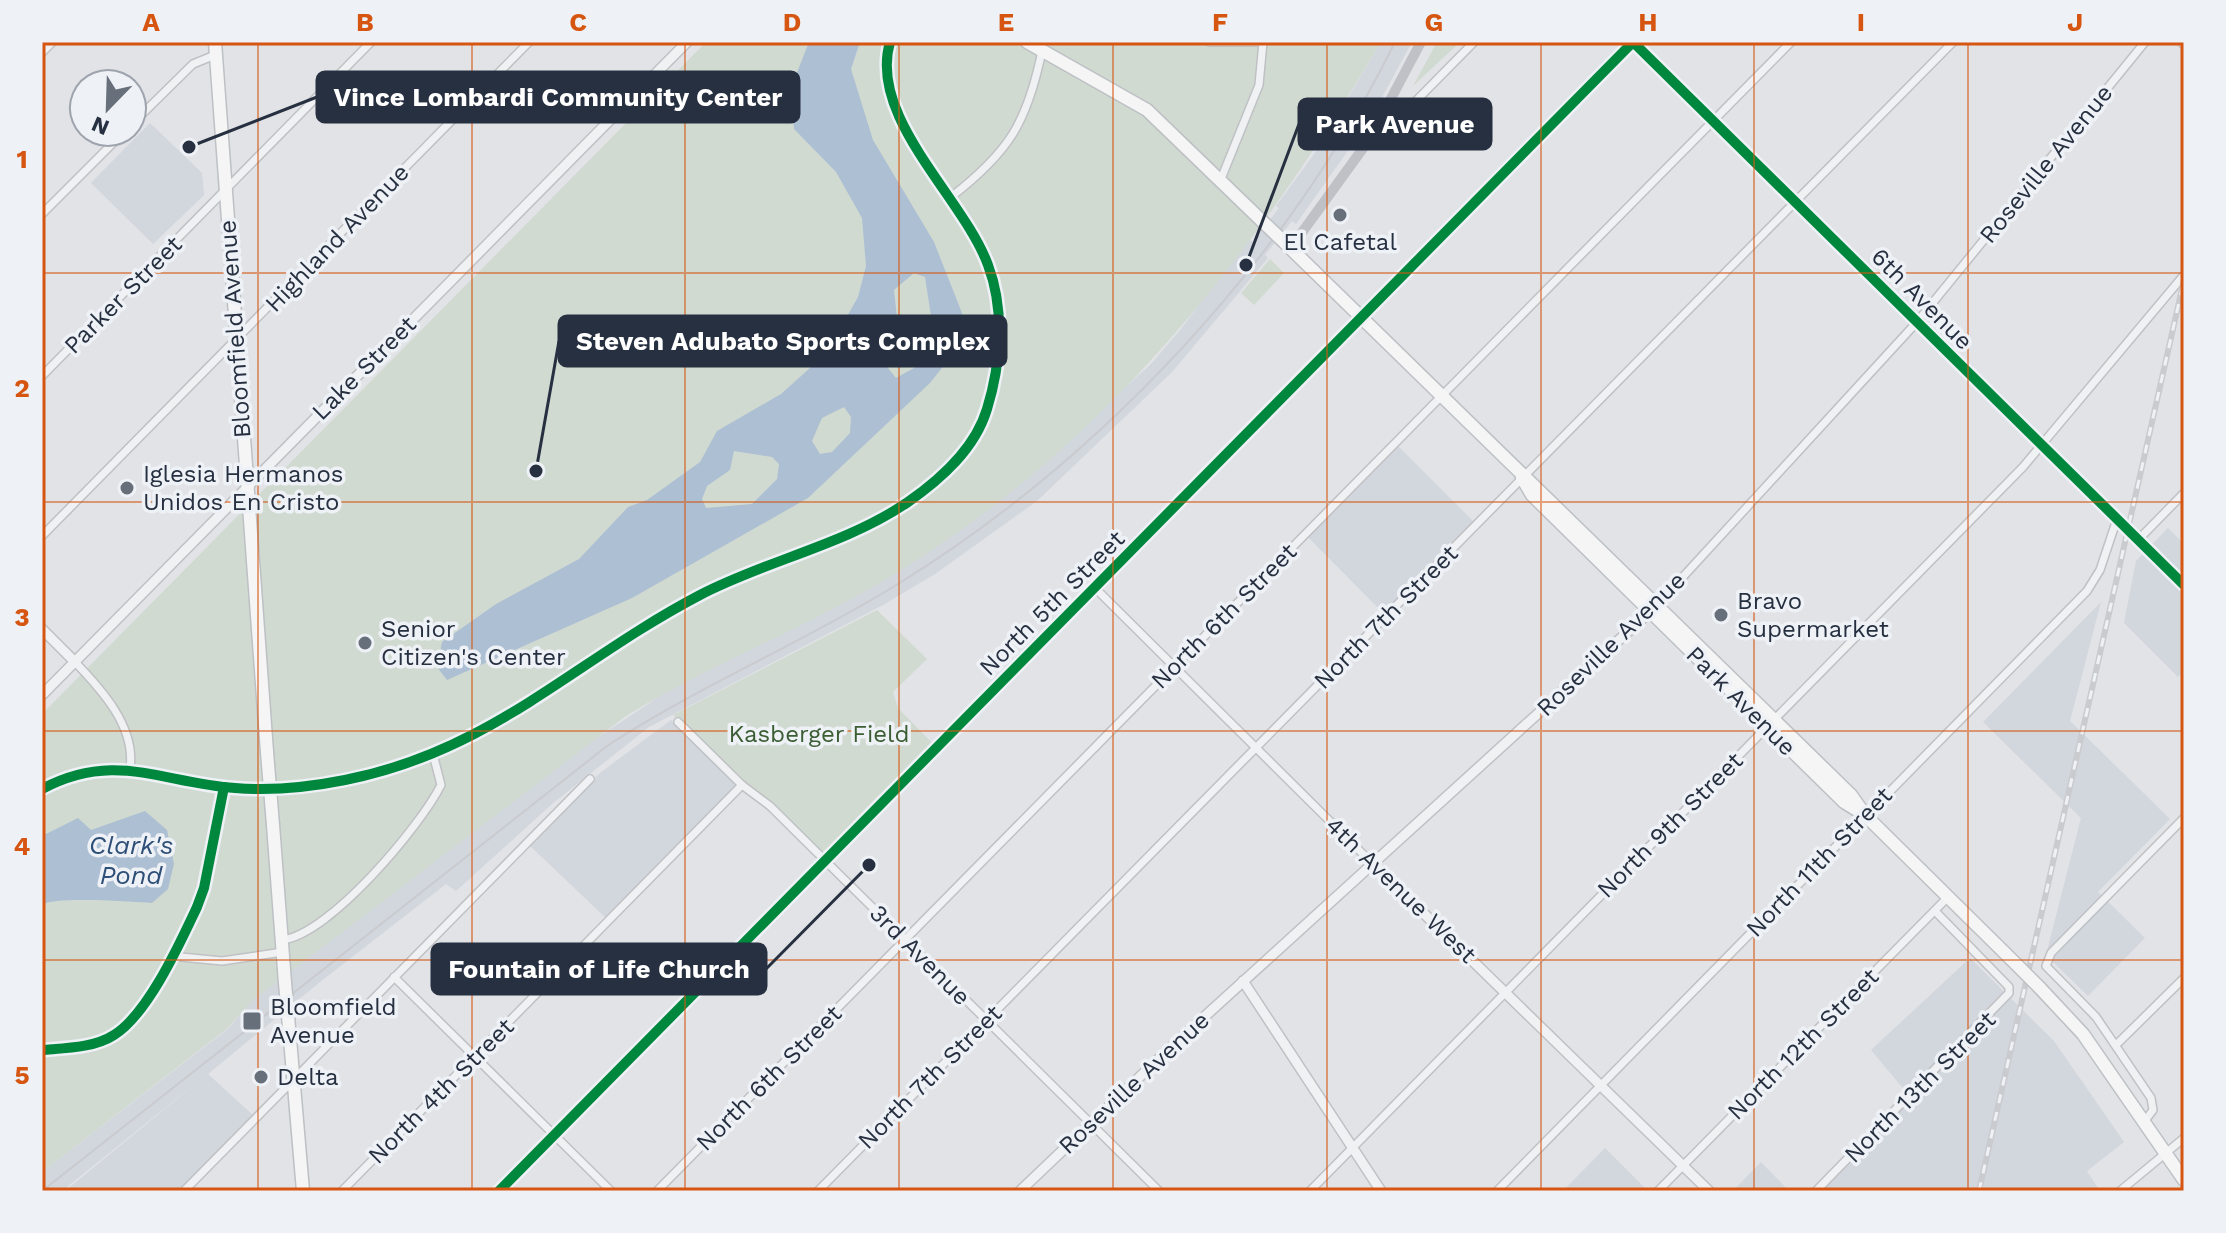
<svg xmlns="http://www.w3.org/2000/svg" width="2226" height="1233" font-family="'Work Sans',sans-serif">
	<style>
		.built { fill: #d2d6dd }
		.green { fill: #d1dad1 }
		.water { fill: #adbfd3; fill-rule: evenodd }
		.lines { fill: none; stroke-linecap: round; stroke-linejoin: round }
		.minor-casing { stroke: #bfc1c4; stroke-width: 10 }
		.tertiary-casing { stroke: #bfc1c4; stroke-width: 12 }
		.primary-casing { stroke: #bdc0c4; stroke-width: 15 }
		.minor { stroke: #f0f1f3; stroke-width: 7 }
		.tertiary { stroke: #f0f1f3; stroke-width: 9 }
		.secondary { stroke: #bfc1c6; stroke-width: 10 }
		.primary { stroke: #f5f5f6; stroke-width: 12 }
		.tram { stroke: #c9cbce; stroke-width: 2 }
		.rail-casing { stroke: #c9cbce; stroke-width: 6 }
		.rail { stroke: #eef1f6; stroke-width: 3; stroke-dasharray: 9; stroke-linecap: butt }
		.minor-bridge-casing { stroke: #bfc1c4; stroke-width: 10; stroke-linecap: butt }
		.primary-bridge-casing { stroke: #bdc0c4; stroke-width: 15; stroke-linecap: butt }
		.minor-bridge { stroke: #f0f1f3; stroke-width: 7 }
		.primary-bridge { stroke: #f5f5f6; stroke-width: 12 }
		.cycleway-casing { stroke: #eef1f6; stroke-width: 15 }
		.cycleway { stroke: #00873e; stroke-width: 10 }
		.grid { fill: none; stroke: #d55511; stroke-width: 2; stroke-opacity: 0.55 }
		.poi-dot { fill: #676f7a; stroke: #eef1f6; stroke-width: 3 }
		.labels { text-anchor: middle; stroke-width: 7; stroke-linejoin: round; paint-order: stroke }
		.street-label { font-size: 24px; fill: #263040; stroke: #eef1f6 }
		.poi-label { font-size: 24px; fill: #263040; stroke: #eef1f6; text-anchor: start }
		.park-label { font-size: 24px; fill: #3b5d33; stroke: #eef1f6 }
		.water-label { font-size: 26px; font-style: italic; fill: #2e4f77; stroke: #eef1f6 }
		.leader { fill: none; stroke: #263040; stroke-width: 3 }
		.callout-dot { fill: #263040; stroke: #eef1f6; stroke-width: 3 }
		.callout { fill: #263040; stroke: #263040; stroke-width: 3 }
		.callout-label { font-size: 26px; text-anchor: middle; font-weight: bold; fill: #fff }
		.neatline { fill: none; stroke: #d55511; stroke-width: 3 }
		.grid-label { font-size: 26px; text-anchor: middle; font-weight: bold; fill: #d55511 }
	</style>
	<rect width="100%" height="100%" fill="#e1e3e6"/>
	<!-- built -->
	<g class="built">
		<path d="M 1381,42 L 1412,42 L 1369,121 L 1296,224 L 1292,221 L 1265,255 L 1268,258 L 1172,372 L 1037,501 L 935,574 L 883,605 L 649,727 L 552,804 L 456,891 L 446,884 L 320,982 L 208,1074 L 255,1117 L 181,1191 L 65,1191 L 206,1075 L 62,1191 L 42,1191 L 42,1172 L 228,1029 L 252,1001 L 567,758 L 672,688 L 898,572 L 993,506 L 1150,365 L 1181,329 L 1248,239 L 1253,242 L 1279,208 L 1276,206 L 1317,150 Z"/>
		<path d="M 150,123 L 202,173 L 204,195 L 153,244 L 91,183 Z"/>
		<path d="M 1396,444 L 1475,523 L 1385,615 L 1306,535 Z"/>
		<path d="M 2168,528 L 2184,544 L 2184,670 L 2178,677 L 2124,623 L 2136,561 Z"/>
		<path d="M 2101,602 L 2070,721 L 2170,819 L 2098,892 L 2145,938 L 2088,996 L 2046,955 L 2081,818 L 1983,722 Z"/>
		<path d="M 671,720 L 740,787 L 606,918 L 527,843 L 600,773 Z"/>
		<path d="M 1970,958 L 2054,1041 L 2124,1142 L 2087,1171 L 2100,1191 L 1819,1191 L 1907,1093 L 1871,1050 Z"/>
		<path d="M 1605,1148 L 1648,1191 L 1563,1191 Z"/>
		<path d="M 1761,1162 L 1789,1191 L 1733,1191 Z"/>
	</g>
	<!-- green -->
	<g class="green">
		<path d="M 706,42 L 1381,42 C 1256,252 1109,442 898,572 C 811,626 714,662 626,716 L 252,1001 L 228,1028 L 42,1172 L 42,714 Z"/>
		<path d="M 1437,42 L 1460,42 L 1413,86 Z"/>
		<path d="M 1270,259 L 1284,273 L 1254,305 L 1241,293 Z"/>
		<path d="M 877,610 L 927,659 L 893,692 L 898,708 L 936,747 L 824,855 L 778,807 L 743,784 L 673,715 Z"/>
	</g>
	<!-- water -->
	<g class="water">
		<path d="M 809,42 L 860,42 L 851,69 L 873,140 L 934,242 L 962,313 L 960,345 L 930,383 L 808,498 L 632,598 L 447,680 L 437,667 L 442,642 L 496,604 L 579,559 L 628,507 L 647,500 L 700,462 L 717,431 L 781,394 L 811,367 L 837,334 L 858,297 L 866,266 L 862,218 L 836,172 L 794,129 L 790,90 ZM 914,273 L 925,277 L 935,342 L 930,359 L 896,378 L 888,368 L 899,337 L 894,290 ZM 844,407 L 851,417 L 850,433 L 832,452 L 820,454 L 812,441 L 822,418 ZM 734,451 L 772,457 L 779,464 L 777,479 L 752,504 L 706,508 L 702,499 L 707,486 L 730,470 Z"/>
		<path d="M 145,811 L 167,830 L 174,864 L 168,889 L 152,903 C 133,902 54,896 42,905 L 42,836 L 78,818 L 91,830 Z"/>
	</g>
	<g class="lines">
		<defs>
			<g id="minor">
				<path d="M 1209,42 L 1257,42"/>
				<path d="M 2181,42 L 2184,45"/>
				<path d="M 1386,109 L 1397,112 L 1409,108 L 1474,42"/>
				<path d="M 132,124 L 193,64 L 215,55"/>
				<path d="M 1221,179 L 1259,85 L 1263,42"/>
				<path d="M 951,197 C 1009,152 1027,123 1042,51"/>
				<path d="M 42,214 L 124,132"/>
				<path d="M 42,376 L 371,42"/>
				<path d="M 42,536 L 529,42"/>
				<path d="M 2137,538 L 2184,585"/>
				<path d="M 2138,540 L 2184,493"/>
				<path d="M 1095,588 L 1373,864"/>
				<path d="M 1658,604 L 1917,322 L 2145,42"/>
				<path d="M 75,662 C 101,689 136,727 130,768"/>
				<path d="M 678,722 L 742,785 L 770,806 L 1159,1191"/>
				<path d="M 42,789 C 115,750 162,783 235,788 C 271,791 310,787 345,780 C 492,751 574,661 700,595 C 767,560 845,545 908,502 C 941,479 975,449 987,409 C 1001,364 1005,310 988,265 C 963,197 868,118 890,42"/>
				<path d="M 282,940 C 329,935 420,827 441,785 L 433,754"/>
				<path d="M 171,956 L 222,961 L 283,952"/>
				<path d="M 394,977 L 611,1191"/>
				<path d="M 2116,1045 L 2184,978"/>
				<path d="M 42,1050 C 65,1048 94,1048 114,1035 C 148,1014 180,943 197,907 L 204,888 L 224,787"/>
				<path d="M 2144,1122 L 2153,1110 L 2151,1098 L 2096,1017 L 2046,966 L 2051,953 L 2184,818"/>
				<path d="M 184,1191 L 590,779"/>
				<path d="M 342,1191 L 742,785"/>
				<path d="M 499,1191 L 1633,42 L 2119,521"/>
				<path d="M 657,1191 L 1791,42"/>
				<path d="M 818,1191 L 1953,42"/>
				<path d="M 1310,1191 L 2023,467 L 2184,275"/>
				<path d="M 1497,1191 L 2087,591 L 2100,570 L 2117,519"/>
				<path d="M 1658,1191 L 1948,897"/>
				<path d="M 1816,1191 L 2009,993 L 2009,987 L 1935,911"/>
				<path d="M 2120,1191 L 2184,1138"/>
			</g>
			<g id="tertiary">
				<path d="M 42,51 L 51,42"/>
				<path d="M 42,629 L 75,662"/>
				<path d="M 42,695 L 687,42"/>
				<path d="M 1373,864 L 1709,1191"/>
				<path d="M 1243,981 L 1381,1191"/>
				<path d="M 1020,1191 L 1170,1048 L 1653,609"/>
			</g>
			<g id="primary">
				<path d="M 215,42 L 267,752"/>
				<path d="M 1027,42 L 1147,110 L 1262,221"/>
				<path d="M 1284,242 L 1851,795 L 1865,815 L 2016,964"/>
				<path d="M 1522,478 L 1532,495 L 1844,802 L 1865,815"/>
				<path d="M 273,825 L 285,983"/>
				<path d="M 2039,987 L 2083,1034 L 2184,1180"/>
				<path d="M 287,1004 L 303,1191"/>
			</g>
		</defs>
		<!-- minor casing -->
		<use href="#minor" class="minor-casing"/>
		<!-- tertiary casing -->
		<use href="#tertiary" class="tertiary-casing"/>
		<!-- primary casing -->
		<use href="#primary" class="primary-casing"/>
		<!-- minor -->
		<use href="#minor" class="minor"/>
		<!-- tertiary -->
		<use href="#tertiary" class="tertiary"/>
		<!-- secondary -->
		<path class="secondary" d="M 1290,249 L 1369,140 L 1421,42"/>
		<!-- primary -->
		<use href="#primary" class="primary"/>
		<!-- tram -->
		<path class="tram" d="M 42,1191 L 607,746 C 700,685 803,643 898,584 C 1103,457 1288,259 1395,42"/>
		<defs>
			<path id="rail" d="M 1979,1191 L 2184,280"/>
		</defs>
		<!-- rail casing -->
		<use href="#rail" class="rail-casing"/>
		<!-- rail -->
		<use href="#rail" class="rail"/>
		<defs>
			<path id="minor-bridge" d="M 2119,521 L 2137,538"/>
			<g id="primary-bridge">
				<path d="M 1262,221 L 1284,242"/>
				<path d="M 267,752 L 273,825"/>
				<path d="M 2016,964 L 2039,987"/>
				<path d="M 285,983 L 287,1004"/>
			</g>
		</defs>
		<!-- minor-bridge casing -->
		<use href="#minor-bridge" class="minor-bridge-casing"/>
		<!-- primary-bridge casing -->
		<use href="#primary-bridge" class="primary-bridge-casing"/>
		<!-- minor-bridge -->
		<use href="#minor-bridge" class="minor-bridge"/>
		<!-- primary-bridge -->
		<use href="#primary-bridge" class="primary-bridge"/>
		<defs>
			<g id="cycleway">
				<path d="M 42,789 C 115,750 162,783 235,788 C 271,791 310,787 345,780 C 492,751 574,661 700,595 C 767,560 845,545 908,502 C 941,479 975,449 987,409 C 1001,364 1005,310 988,265 C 963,197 868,118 890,42"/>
				<path d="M 42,1050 C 65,1048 94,1048 114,1035 C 148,1014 180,943 197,907 L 204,888 L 224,787"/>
				<path d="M 499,1191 L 1633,42 L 2184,585"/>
			</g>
		</defs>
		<!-- cycleway casing -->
		<use href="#cycleway" class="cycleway-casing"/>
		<!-- cycleway -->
		<use href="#cycleway" class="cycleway"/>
	</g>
	<!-- grid -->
	<path class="grid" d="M 258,42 L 258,1191M 472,42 L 472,1191M 685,42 L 685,1191M 899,42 L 899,1191M 1113,42 L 1113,1191M 1327,42 L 1327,1191M 1541,42 L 1541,1191M 1754,42 L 1754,1191M 1968,42 L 1968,1191M 42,273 L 2184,273M 42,502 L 2184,502M 42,731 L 2184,731M 42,960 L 2184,960"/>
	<!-- markers -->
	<g class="poi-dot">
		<circle cx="1340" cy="215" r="8"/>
		<circle cx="127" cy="488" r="8"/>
		<circle cx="1721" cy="615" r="8"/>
		<circle cx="365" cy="643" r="8"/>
		<rect x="242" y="1011" width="20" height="20" rx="4"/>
		<circle cx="261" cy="1077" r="8"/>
	</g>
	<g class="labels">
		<!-- street labels -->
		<g class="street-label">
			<text transform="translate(2046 164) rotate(-51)" y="8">Roseville Avenue</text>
			<text transform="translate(337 238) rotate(-46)" y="8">Highland Avenue</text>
			<text transform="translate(123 295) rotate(-45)" y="8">Parker Street</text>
			<text transform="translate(1922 299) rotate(45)" y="8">6th Avenue</text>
			<text transform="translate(235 329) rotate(-94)" y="8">Bloomfield Avenue</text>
			<text transform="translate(364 368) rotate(-45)" y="8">Lake Street</text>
			<text transform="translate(1052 603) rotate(-45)" y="8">North 5th Street</text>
			<text transform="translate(1224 616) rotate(-45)" y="8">North 6th Street</text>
			<text transform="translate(1386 617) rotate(-45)" y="8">North 7th Street</text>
			<text transform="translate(1611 644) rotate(-44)" y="8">Roseville Avenue</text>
			<text transform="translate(1741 701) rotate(45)" y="8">Park Avenue</text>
			<text transform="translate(1670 825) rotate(-45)" y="8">North 9th Street</text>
			<text transform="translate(1819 862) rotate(-46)" y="8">North 11th Street</text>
			<text transform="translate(1401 890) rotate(44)" y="8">4th Avenue West</text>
			<text transform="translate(920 955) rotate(45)" y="8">3rd Avenue</text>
			<text transform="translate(1803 1044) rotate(-45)" y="8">North 12th Street</text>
			<text transform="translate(930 1077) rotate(-45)" y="8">North 7th Street</text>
			<text transform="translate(769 1078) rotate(-45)" y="8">North 6th Street</text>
			<text transform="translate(1134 1083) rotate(-43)" y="8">Roseville Avenue</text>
			<text transform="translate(1920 1087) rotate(-45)" y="8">North 13th Street</text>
			<text transform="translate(441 1091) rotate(-45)" y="8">North 4th Street</text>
		</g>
		<!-- poi labels -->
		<g class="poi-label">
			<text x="1340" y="250" text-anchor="middle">El Cafetal</text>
			<text x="143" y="482">Iglesia Hermanos<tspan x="143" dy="28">Unidos En Cristo</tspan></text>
			<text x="1737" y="609">Bravo<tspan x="1737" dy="28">Supermarket</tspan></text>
			<text x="381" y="637">Senior<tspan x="381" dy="28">Citizen's Center</tspan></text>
			<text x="270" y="1015">Bloomfield<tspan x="270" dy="28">Avenue</tspan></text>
			<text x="277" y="1085">Delta</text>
		</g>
		<!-- park labels -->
		<g class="park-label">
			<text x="819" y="742">Kasberger Field</text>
		</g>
		<!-- water labels -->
		<g class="water-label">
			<text x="131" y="854">Clark's<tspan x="131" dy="30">Pond</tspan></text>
		</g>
	</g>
	<!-- callouts -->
	<path class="leader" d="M189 147L317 97M1246 265L1299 124M536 471L559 341M869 865L766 969"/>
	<g class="callout-dot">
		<circle cx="189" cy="147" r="8"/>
		<circle cx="1246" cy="265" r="8"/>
		<circle cx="536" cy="471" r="8"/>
		<circle cx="869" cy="865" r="8"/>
	</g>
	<g class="callout">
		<rect x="317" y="72" width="482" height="50" rx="8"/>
		<rect x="1299" y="99" width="192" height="50" rx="8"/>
		<rect x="559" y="316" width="447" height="50" rx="8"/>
		<rect x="432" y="944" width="334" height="50" rx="8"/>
	</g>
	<g class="callout-label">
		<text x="558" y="106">Vince Lombardi Community Center</text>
		<text x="1395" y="133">Park Avenue</text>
		<text x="783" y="350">Steven Adubato Sports Complex</text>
		<text x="599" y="978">Fountain of Life Church</text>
	</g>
	<!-- border -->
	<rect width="2226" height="1233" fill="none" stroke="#eef1f6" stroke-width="88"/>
	<!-- north arrow -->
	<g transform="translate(108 108) rotate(203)"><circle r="38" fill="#eef1f6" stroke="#9ea4ad" stroke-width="2"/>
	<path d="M0-6L14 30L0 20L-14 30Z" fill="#676f7a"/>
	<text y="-12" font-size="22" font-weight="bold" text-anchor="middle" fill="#263040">N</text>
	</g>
	<rect x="44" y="44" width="2138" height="1145" class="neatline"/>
	<g class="grid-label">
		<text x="151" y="31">A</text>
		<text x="365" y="31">B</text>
		<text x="578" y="31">C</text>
		<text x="792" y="31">D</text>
		<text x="1006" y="31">E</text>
		<text x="1220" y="31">F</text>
		<text x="1434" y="31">G</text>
		<text x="1648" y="31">H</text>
		<text x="1861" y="31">I</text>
		<text x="2075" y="31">J</text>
		<text x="22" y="168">1</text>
		<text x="22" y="397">2</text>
		<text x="22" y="626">3</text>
		<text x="22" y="855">4</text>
		<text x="22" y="1084">5</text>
	</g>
</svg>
